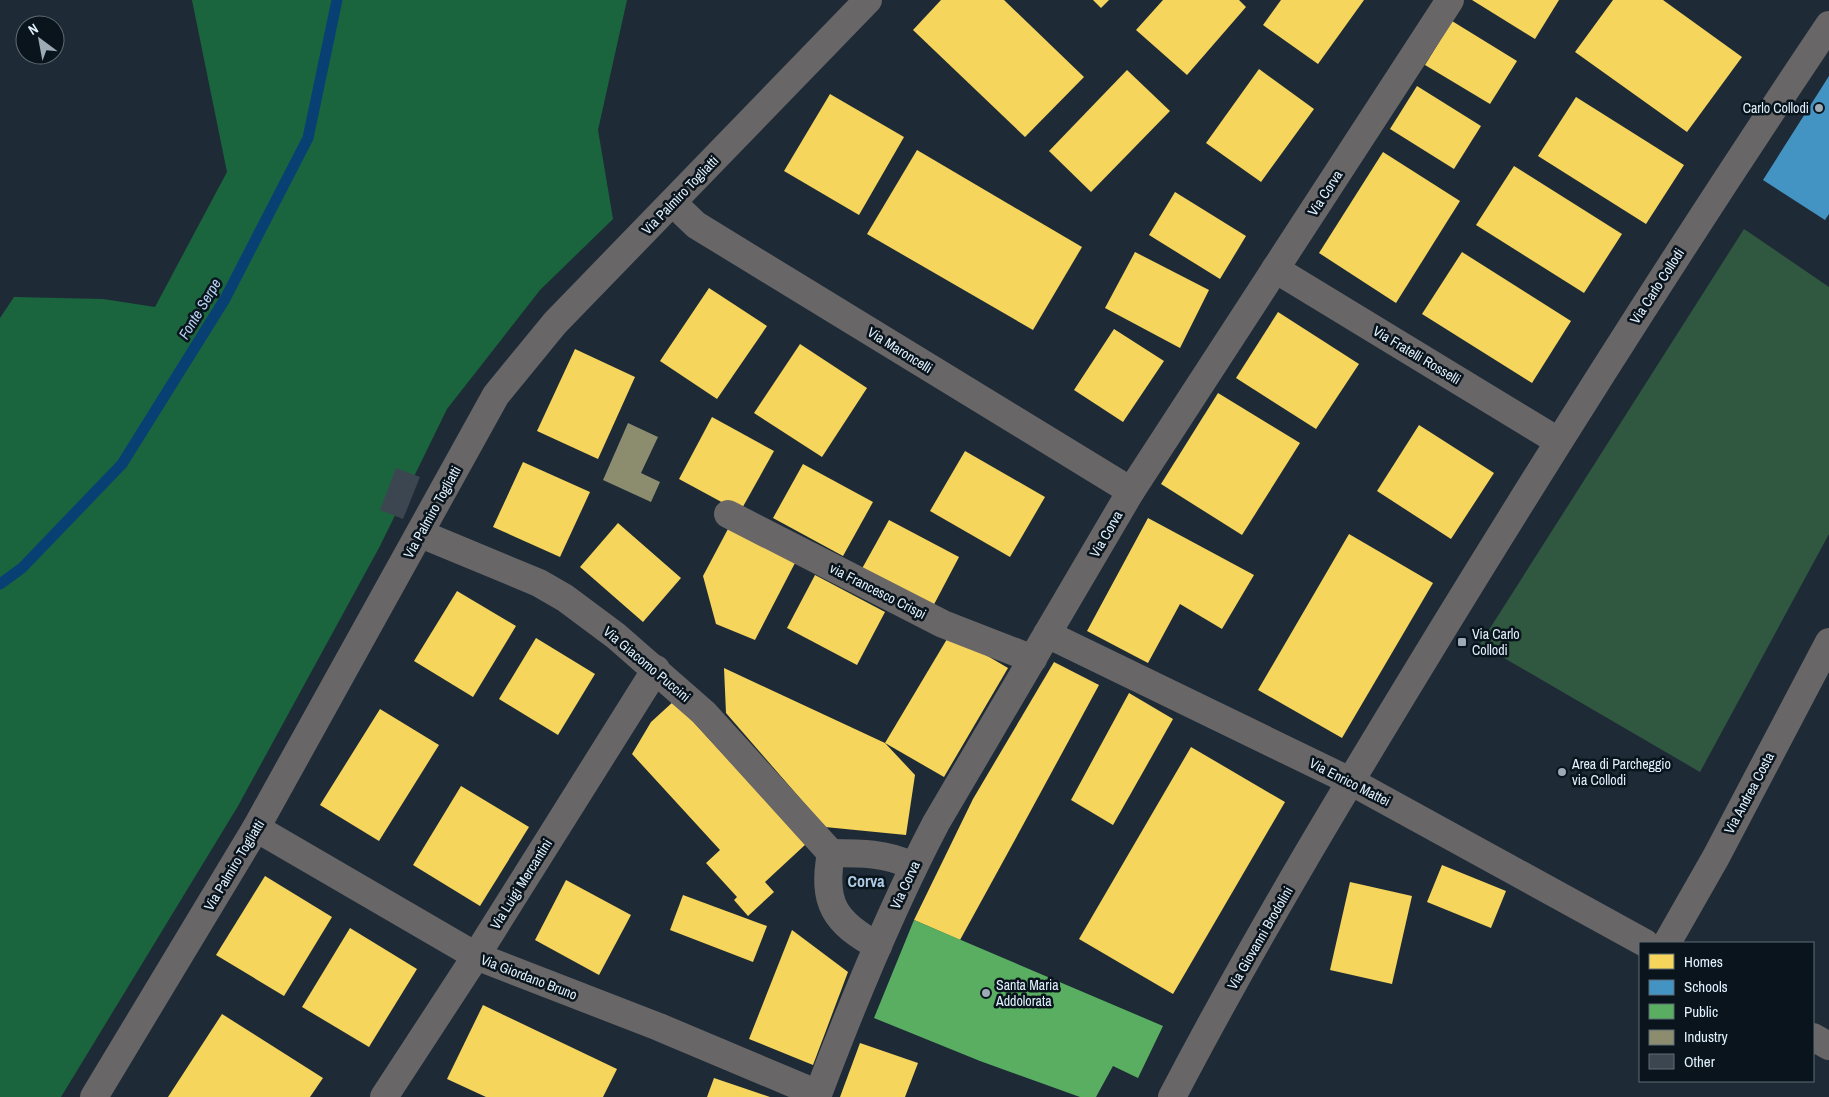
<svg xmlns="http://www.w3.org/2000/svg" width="1829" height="1097" font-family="'Archivo Narrow',sans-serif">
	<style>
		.green { fill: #305840 }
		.forest { fill: #1b653e }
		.homes { fill: #f6d55c }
		.schools { fill: #4393c3 }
		.public { fill: #5aae61 }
		.industry { fill: #8c8c6e }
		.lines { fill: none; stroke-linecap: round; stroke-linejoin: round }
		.stream { stroke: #094073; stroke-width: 11 }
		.building { fill: #3c4650 }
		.minor { stroke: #696667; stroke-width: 28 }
		.tertiary { stroke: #696667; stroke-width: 28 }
		.poi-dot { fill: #9dabb7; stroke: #09141c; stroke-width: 2 }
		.labels { text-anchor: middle; stroke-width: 5; stroke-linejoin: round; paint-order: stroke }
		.poi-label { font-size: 14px; fill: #e1f0fd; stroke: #09141c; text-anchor: start }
		.street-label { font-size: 14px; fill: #e1f0fd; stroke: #09141c }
		.water-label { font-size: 15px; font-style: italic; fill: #b5d2f3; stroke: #09141c }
		.quarter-label { font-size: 16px; font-weight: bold; fill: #afcbe4; stroke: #09141c }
	</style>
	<rect width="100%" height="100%" fill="#1e2b36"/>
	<!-- green -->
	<path class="green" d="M 1744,229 L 1829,287 L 1829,534 L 1700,772 L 1480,644 Z"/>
	<!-- forest -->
	<path class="forest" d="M 192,0 L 627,0 L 598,130 L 613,219 L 540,290 L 447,409 L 380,546 L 238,806 L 61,1097 L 0,1097 L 0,318 L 14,297 L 103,299 L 155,307 L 227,172 Z"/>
	<!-- homes -->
	<g class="homes">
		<path d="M 941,0 L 1004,0 L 1084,77 L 1025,137 L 913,30 Z"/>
		<path d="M 1093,0 L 1109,0 L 1101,8 Z"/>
		<path d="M 1163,0 L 1239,0 L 1246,7 L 1187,75 L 1136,30 Z"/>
		<path d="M 1281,0 L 1364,0 L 1318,64 L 1263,25 Z"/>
		<path d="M 1472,0 L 1559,0 L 1535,39 Z"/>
		<path d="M 1613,0 L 1663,0 L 1742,57 L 1687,132 L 1575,52 Z"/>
		<path d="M 1452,21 L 1517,61 L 1490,104 L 1425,65 Z"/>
		<path d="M 1259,69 L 1314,109 L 1261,182 L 1206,143 Z"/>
		<path d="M 1127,70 L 1170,111 L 1091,192 L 1049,151 Z"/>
		<path d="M 1417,86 L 1481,126 L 1454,169 L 1390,129 Z"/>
		<path d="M 830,94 L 904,137 L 859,215 L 784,171 Z"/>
		<path d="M 1576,97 L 1684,165 L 1646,224 L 1538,156 Z"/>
		<path d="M 917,150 L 1082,247 L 1033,330 L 867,234 Z"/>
		<path d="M 1383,152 L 1460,201 L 1396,303 L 1319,253 Z"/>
		<path d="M 1514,166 L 1622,234 L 1584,293 L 1476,225 Z"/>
		<path d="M 1175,192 L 1246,236 L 1220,279 L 1149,235 Z"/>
		<path d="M 1135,252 L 1209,290 L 1180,348 L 1105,308 Z"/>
		<path d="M 1462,252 L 1571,321 L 1532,383 L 1422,314 Z"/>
		<path d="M 709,288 L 767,326 L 717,399 L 660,361 Z"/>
		<path d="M 1278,312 L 1359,364 L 1316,429 L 1236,378 Z"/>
		<path d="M 1114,329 L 1164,361 L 1123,422 L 1074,390 Z"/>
		<path d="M 800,344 L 867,388 L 822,457 L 754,413 Z"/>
		<path d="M 575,349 L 635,377 L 598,459 L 537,431 Z"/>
		<path d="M 1218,393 L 1300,443 L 1242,535 L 1161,484 Z"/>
		<path d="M 712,417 L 774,451 L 740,512 L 679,479 Z"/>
		<path d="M 1419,425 L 1494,473 L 1451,539 L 1377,491 Z"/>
		<path d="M 965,451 L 1045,497 L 1010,557 L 930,511 Z"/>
		<path d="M 523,462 L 590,492 L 560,557 L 493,527 Z"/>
		<path d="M 803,464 L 873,502 L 843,556 L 773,518 Z"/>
		<path d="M 1148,518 L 1254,575 L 1222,629 L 1180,604 L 1148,663 L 1087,631 Z"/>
		<path d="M 889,520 L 959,557 L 930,612 L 859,574 Z"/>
		<path d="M 618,523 L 681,578 L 643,622 L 580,567 Z"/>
		<path d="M 729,527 L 795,563 L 755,640 L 716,624 L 703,576 Z"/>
		<path d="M 1349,534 L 1433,583 L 1342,738 L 1258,690 Z"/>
		<path d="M 815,575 L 885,612 L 857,665 L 787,628 Z"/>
		<path d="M 457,591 L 516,626 L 473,697 L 414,661 Z"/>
		<path d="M 950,634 L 1008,668 L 944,777 L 885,743 Z"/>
		<path d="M 536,638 L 595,674 L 558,735 L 499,699 Z"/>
		<path d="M 1054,662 L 1099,685 L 1023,825 L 960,940 L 914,920 L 973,799 Z"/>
		<path d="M 724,668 L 885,743 L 915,775 L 906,835 L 825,827 L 726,713 Z"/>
		<path d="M 1129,693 L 1173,719 L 1113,825 L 1071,800 Z"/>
		<path d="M 674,701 L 806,844 L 765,882 L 774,892 L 748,916 L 734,900 L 737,897 L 706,863 L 720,850 L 632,754 L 651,722 Z"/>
		<path d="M 380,709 L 439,745 L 379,841 L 320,805 Z"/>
		<path d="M 1191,747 L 1285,802 L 1173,994 L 1079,939 Z"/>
		<path d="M 461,786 L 529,827 L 480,906 L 413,865 Z"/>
		<path d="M 1442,865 L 1506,891 L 1491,928 L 1427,902 Z"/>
		<path d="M 265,876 L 332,917 L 284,996 L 216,955 Z"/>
		<path d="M 566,880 L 631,915 L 599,975 L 535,940 Z"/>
		<path d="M 1350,882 L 1412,896 L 1392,984 L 1330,970 Z"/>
		<path d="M 683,895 L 767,926 L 753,962 L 670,930 Z"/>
		<path d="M 350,928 L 417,969 L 369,1047 L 302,1007 Z"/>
		<path d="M 792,930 L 848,972 L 813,1065 L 749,1039 Z"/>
		<path d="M 483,1005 L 617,1069 L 603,1097 L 486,1097 L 447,1079 Z"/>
		<path d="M 222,1014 L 323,1078 L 310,1097 L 168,1097 Z"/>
		<path d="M 860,1043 L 918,1063 L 905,1097 L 840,1097 Z"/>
		<path d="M 714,1078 L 770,1097 L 707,1097 Z"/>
	</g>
	<!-- schools -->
	<path class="schools" d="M 1829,76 L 1829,214 L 1825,220 L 1763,180 Z"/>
	<!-- public -->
	<path class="public" d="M 914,920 L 1163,1026 L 1138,1078 L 1113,1066 L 1096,1097 L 1080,1097 L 980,1061 L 874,1018 Z"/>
	<!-- industry -->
	<path class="industry" d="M 628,423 L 658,437 L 641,473 L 660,482 L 651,502 L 603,480 Z"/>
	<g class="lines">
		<!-- stream -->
		<path class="stream" d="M 0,584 L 22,568 L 122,464 L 225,299 L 308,138 L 337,0"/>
	</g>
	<!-- building -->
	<path class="building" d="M 396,468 L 420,477 L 403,519 L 380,510 Z"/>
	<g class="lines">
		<!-- minor -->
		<g class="minor">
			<path d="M 673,203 L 696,225 L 1131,491"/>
			<path d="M 1275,269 L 1558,441"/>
			<path d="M 728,514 L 943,624 L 1033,659"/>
			<path d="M 421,534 L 539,583 L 565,598 L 616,636 L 704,713 L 831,853"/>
			<path d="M 1047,634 L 1350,781 L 1645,943"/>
			<path d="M 256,828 L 476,956 L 659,1027 L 818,1094"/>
			<path d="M 831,853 C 822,903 834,922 878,946"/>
			<path d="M 831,853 C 860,853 887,853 913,866"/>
			<path d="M 1667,943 L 1716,857 L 1829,642"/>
			<path d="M 1813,1037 L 1829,1046"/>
			<path d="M 94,1097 L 256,828 L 496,395 L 555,323 L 868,0"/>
			<path d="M 384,1097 L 476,956 L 656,669"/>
			<path d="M 1172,1097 C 1256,936 1350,781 1444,627 C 1569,423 1696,223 1829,25"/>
		</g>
		<!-- tertiary -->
		<path class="tertiary" d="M 817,1097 C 852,1004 890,911 936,823 L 1131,491 L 1450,0"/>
	</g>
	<!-- markers -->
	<g class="poi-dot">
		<circle cx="1819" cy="108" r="5"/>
		<rect x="1457" y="637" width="10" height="10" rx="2.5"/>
		<circle cx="1562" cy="772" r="5"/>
		<circle cx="986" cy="993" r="5"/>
	</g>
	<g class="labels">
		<!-- poi labels -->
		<g class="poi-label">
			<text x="1809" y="113" text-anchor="end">Carlo Collodi</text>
			<text x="1472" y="639">Via Carlo<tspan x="1472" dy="16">Collodi</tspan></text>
			<text x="1572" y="769">Area di Parcheggio<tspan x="1572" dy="16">via Collodi</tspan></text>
			<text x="996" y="990">Santa Maria<tspan x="996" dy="16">Addolorata</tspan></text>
		</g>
		<!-- street labels -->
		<g class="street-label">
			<text transform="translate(1325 193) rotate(-57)" y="5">Via Corva</text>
			<text transform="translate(680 195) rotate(-46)" y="5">Via Palmiro Togliatti</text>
			<text transform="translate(1657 286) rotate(-57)" y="5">Via Carlo Collodi</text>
			<text transform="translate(900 350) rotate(32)" y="5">Via Maroncelli</text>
			<text transform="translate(1417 355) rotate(31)" y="5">Via Fratelli Rosselli</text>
			<text transform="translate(432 512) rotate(-61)" y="5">Via Palmiro Togliatti</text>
			<text transform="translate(1106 534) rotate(-60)" y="5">Via Corva</text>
			<text transform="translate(878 591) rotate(27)" y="5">via Francesco Crispi</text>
			<text transform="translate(647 664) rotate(40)" y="5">Via Giacomo Puccini</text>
			<text transform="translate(1350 782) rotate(27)" y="5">Via Enrico Mattei</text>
			<text transform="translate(1749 793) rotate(-62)" y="5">Via Andrea Costa</text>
			<text transform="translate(234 865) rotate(-59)" y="5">Via Palmiro Togliatti</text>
			<text transform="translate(521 884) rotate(-58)" y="5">Via Luigi Mercantini</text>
			<text transform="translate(905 885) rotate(-65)" y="5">Via Corva</text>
			<text transform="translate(1260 938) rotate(-60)" y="5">Via Giovanni Brodolini</text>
			<text transform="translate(529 977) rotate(21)" y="5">Via Giordano Bruno</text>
		</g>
		<!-- water labels -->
		<g class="water-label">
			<text transform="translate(200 309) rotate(-59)" y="5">Fonte Serpe</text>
		</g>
		<!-- quarter labels -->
		<g class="quarter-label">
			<text x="866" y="887">Corva</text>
		</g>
	</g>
	<!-- legend -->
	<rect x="1639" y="942" width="175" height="140" fill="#09141c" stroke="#5f6c76"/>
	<rect x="1649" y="954" width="25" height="15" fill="#f6d55c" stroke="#5f6c76"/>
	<text x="1684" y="967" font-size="15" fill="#e1f0fd">Homes</text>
	<rect x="1649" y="980" width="25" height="15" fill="#4393c3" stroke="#5f6c76"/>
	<text x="1684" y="992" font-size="15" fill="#e1f0fd">Schools</text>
	<rect x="1649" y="1004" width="25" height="15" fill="#5aae61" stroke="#5f6c76"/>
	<text x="1684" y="1017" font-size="15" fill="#e1f0fd">Public</text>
	<rect x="1649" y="1030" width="25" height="15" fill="#8c8c6e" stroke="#5f6c76"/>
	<text x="1684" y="1042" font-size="15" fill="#e1f0fd">Industry</text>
	<rect x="1649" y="1054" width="25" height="15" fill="#3c4650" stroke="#5f6c76"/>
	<text x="1684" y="1067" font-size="15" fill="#e1f0fd">Other</text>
	<!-- north arrow -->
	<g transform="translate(40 40) rotate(328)"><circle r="24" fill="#09141c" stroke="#5f6c76"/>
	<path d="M0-4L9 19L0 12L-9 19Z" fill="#9dabb7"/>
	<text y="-8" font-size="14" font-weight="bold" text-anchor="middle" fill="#e1f0fd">N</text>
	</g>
</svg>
